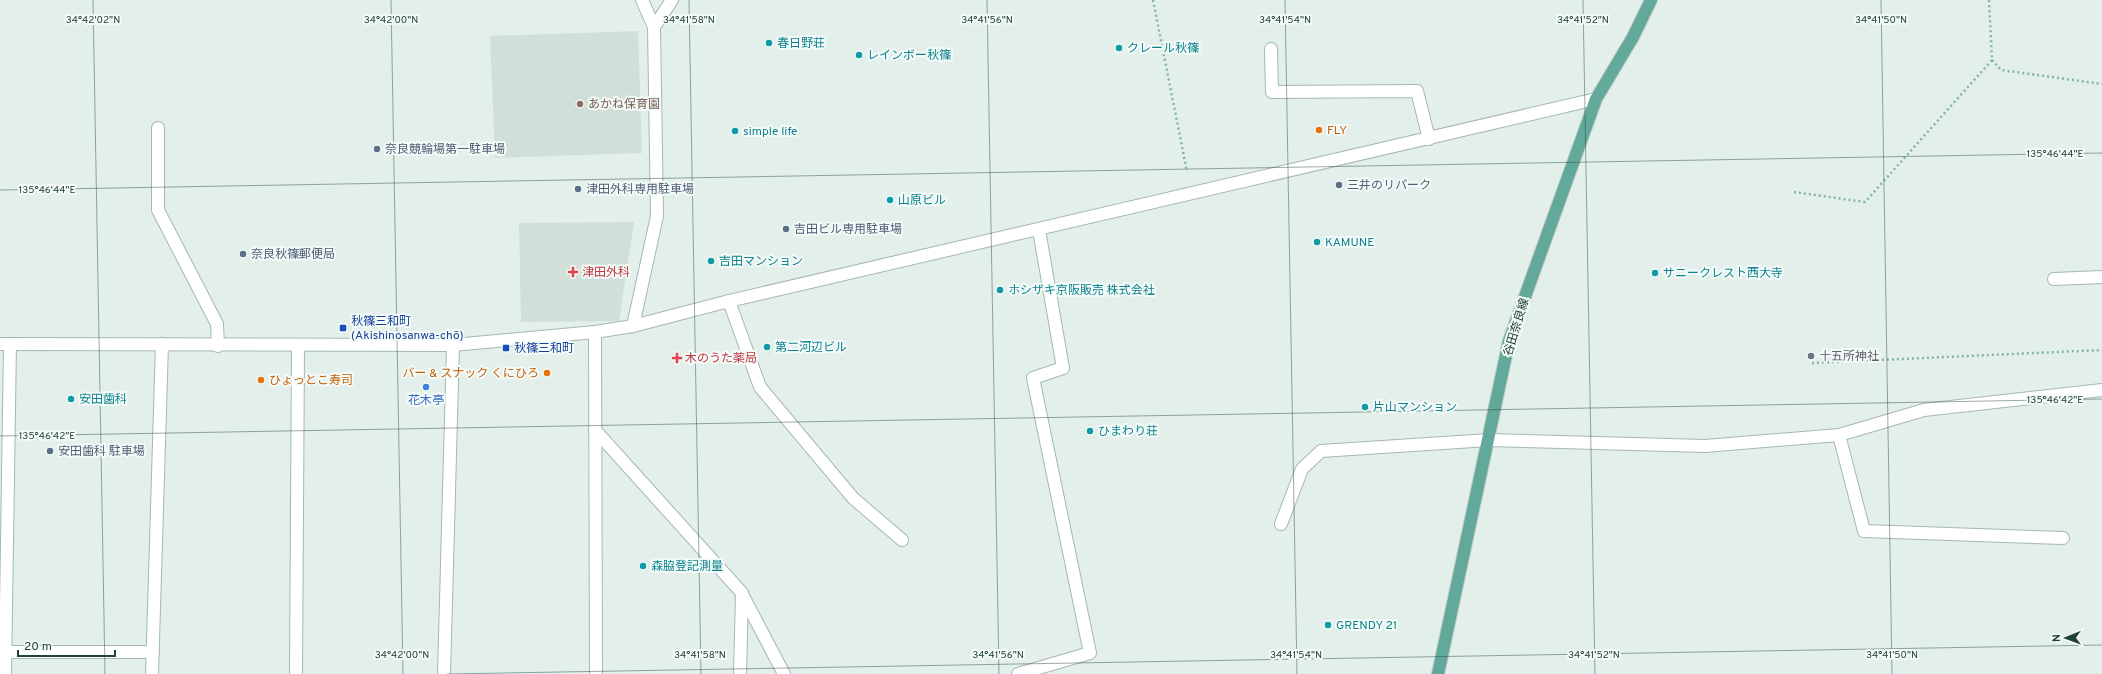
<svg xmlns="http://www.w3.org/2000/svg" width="2102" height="674" font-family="Overpass,'Noto Sans JP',sans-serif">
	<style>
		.built { fill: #d1dfd9 }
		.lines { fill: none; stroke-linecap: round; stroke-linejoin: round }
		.minor-casing { stroke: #a5b8b2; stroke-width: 14 }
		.major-casing { stroke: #c1cac8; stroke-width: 14 }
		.path { stroke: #80b5a7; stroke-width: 2.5; stroke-dasharray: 2 3; stroke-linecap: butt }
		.minor { stroke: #fff; stroke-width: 12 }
		.major { stroke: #63a99a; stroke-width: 12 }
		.ticks { fill: none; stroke: #21423b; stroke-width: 1; stroke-opacity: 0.45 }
		.culture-dot { fill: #0f9aa8; stroke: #f4faf8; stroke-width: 1.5 }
		.education-dot { fill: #8d6e63; stroke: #f4faf8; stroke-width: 1.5 }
		.food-dot { fill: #e8710a; stroke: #f4faf8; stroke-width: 1.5 }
		.service-dot { fill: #5c6f8a; stroke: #f4faf8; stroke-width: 1.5 }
		.health-dot { fill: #e0444e; stroke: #f4faf8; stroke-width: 1.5 }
		.transit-dot { fill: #1a4fb4; stroke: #f4faf8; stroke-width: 1.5 }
		.worship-dot { fill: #6b7280; stroke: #f4faf8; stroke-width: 1.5 }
		.shop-dot { fill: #3f7fe0; stroke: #f4faf8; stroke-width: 1.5 }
		.labels { text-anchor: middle; stroke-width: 4; stroke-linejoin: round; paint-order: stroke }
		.culture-label { font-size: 12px; fill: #0d838f; stroke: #f4faf8; text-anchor: start }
		.education-label { font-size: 12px; fill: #785e54; stroke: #f4faf8; text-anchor: start }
		.food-label { font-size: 12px; fill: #c56008; stroke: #f4faf8; text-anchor: start }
		.service-label { font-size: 12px; fill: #4e5e75; stroke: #f4faf8; text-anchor: start }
		.health-label { font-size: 12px; fill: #be3a42; stroke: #f4faf8; text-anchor: start }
		.transit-label { font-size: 12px; fill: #164399; stroke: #f4faf8; text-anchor: start }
		.street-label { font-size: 12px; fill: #21423b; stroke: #f4faf8 }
		.worship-label { font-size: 12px; fill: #5b616d; stroke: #f4faf8; text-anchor: start }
		.shop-label { font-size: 12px; fill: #366cbe; stroke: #f4faf8 }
		.ticks-label { font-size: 10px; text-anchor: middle; fill: #21423b; stroke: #f4faf8; stroke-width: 4; stroke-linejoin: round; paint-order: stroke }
	</style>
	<rect width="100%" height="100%" fill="#e3efea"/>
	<!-- built -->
	<g class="built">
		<path d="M 638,31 L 642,153 L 495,158 L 490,36 Z"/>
		<path d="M 634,222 L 619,321 L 521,322 L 519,223 Z"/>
	</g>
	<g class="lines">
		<defs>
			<g id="minor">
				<path d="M 642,0 L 654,27"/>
				<path d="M 1271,49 L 1272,92 L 1417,91 L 1429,139"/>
				<path d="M 158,128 L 158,210 L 217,324 L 218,346"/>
				<path d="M 2054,279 L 2102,277"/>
				<path d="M 729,301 L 760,387 L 853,498 L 902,540"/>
				<path d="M 633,326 L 657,216 L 654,27 L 672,0"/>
				<path d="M 595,332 L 596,674"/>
				<path d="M 0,344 L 453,345 L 595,332 L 633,326 L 729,301 L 1596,99"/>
				<path d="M 595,430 L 742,593 L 740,674"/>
				<path d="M 1839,435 L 1864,531 L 2063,538"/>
				<path d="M 1281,524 L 1302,469 L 1321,451 L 1489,440 L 1705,446 L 1839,435 L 1924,410 L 2102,390"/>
				<path d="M 742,594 L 784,674"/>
				<path d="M 0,652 L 153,652"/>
				<path d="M 5,674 L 10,344"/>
				<path d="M 152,674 L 162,344"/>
				<path d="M 296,674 L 298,346"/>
				<path d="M 444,674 L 453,345"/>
				<path d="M 1018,674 L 1090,653 L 1033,378 L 1063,368 L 1039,230"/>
			</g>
			<path id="major" d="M 1438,674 L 1509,341 L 1596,99 L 1633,37 L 1651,0"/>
		</defs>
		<!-- minor casing -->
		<use href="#minor" class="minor-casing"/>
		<!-- major casing -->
		<use href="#major" class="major-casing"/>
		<!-- path -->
		<g class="path">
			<path d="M 1153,0 L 1187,172"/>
			<path d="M 1992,60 L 2001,70 L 2102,84"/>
			<path d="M 1794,192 L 1865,202 L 1992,60 L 1989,0"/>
			<path d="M 1812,363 L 2102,350"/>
		</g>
		<!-- minor -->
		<use href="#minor" class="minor"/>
		<!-- major -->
		<use href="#major" class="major"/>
	</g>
	<!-- ticks -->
	<path class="ticks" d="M 93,0 L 105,674M 391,0 L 403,674M 689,0 L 701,674M 987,0 L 999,674M 1285,0 L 1297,674M 1583,0 L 1595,674M 1881,0 L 1892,674M 0,190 L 2102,153M 0,436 L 2102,399M 447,674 L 2102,645"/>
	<!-- markers -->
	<g class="culture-dot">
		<circle cx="769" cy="43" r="4"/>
		<circle cx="1119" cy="48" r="4"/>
		<circle cx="859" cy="55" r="4"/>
		<circle cx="735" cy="131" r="4"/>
		<circle cx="890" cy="200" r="4"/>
		<circle cx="1317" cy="242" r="4"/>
		<circle cx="711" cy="261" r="4"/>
		<circle cx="1655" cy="273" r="4"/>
		<circle cx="1000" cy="290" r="4"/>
		<circle cx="767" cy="347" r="4"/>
		<circle cx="71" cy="399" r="4"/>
		<circle cx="1365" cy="407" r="4"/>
		<circle cx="1090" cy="431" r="4"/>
		<circle cx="643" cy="566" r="4"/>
		<circle cx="1328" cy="625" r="4"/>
	</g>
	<circle class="education-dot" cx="580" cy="104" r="4"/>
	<g class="food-dot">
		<circle cx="1319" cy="130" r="4"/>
		<circle cx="547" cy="373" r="4"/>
		<circle cx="261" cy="380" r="4"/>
	</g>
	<g class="service-dot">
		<circle cx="377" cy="149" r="4"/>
		<circle cx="1339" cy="185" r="4"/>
		<circle cx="578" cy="189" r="4"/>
		<circle cx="786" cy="229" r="4"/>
		<circle cx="243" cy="254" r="4"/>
		<circle cx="50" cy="451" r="4"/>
	</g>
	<g class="health-dot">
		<path d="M571 266h4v4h4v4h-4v4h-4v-4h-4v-4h4z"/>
		<path d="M675 352h4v4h4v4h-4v4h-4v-4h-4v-4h4z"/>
	</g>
	<g class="transit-dot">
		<rect x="339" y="324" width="8" height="8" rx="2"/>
		<rect x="502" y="344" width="8" height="8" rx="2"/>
	</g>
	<circle class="worship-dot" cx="1811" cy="356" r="4"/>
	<circle class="shop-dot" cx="426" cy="387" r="4"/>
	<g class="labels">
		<!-- culture labels -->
		<g class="culture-label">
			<text x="777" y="47">春日野荘</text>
			<text x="1127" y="52">クレール秋篠</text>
			<text x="867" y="59">レインボー秋篠</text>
			<text x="743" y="135">simple life</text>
			<text x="898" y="204">山原ビル</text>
			<text x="1325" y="246">KAMUNE</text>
			<text x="719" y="265">吉田マンション</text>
			<text x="1663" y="277">サニークレスト西大寺</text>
			<text x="1008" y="294">ホシザキ京阪販売 株式会社</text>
			<text x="775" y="351">第二河辺ビル</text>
			<text x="79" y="403">安田歯科</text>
			<text x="1373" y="411">片山マンション</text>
			<text x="1098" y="435">ひまわり荘</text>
			<text x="651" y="570">森脇登記測量</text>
			<text x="1336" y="629">GRENDY 21</text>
		</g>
		<!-- education labels -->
		<g class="education-label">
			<text x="588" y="108">あかね保育園</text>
		</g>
		<!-- food labels -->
		<g class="food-label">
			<text x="1327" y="134">FLY</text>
			<text x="539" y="377" text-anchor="end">バー &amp; スナック くにひろ</text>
			<text x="269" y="384">ひょっとこ寿司</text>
		</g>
		<!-- service labels -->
		<g class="service-label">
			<text x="385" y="153">奈良競輪場第一駐車場</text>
			<text x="1347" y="189">三井のリパーク</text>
			<text x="586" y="193">津田外科専用駐車場</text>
			<text x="794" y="233">吉田ビル専用駐車場</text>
			<text x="251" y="258">奈良秋篠郵便局</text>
			<text x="58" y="455">安田歯科 駐車場</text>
		</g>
		<!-- health labels -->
		<g class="health-label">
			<text x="582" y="276">津田外科</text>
			<text x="685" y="362">木のうた薬局</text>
		</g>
		<!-- transit labels -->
		<g class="transit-label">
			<text x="351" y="325">秋篠三和町<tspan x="351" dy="14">(Akishinosanwa-chō)</tspan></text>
			<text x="514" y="352">秋篠三和町</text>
		</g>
		<!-- street labels -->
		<g class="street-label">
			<text transform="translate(1516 327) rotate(-73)" y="4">谷田奈良線</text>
		</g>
		<!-- worship labels -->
		<g class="worship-label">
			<text x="1819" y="360">十五所神社</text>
		</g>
		<!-- shop labels -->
		<g class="shop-label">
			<text x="426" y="404">花木亭</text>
		</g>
	</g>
	<g class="ticks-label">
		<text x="93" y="23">34°42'02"N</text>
		<text x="391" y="23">34°42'00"N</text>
		<text x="689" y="23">34°41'58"N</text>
		<text x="987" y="23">34°41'56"N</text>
		<text x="1285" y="23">34°41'54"N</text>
		<text x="1583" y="23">34°41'52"N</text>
		<text x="1881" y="23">34°41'50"N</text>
		<text x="2055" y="157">135°46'44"E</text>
		<text x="47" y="193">135°46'44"E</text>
		<text x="2055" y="403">135°46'42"E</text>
		<text x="47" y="439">135°46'42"E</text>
		<text x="402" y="658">34°42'00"N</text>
		<text x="700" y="658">34°41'58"N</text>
		<text x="998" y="658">34°41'56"N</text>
		<text x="1296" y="658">34°41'54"N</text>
		<text x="1594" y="658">34°41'52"N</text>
		<text x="1892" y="658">34°41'50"N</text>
	</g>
	<!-- north arrow -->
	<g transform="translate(2066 638) rotate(269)" stroke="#f4faf8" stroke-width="3" paint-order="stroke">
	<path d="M0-3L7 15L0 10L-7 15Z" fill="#21423b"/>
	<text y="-6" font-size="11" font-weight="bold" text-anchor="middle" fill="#21423b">N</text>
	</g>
	<!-- scale -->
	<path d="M18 650v6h97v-6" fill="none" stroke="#21423b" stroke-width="2"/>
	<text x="24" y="650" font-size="12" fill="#21423b" stroke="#f4faf8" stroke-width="3" paint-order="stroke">20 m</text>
</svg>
